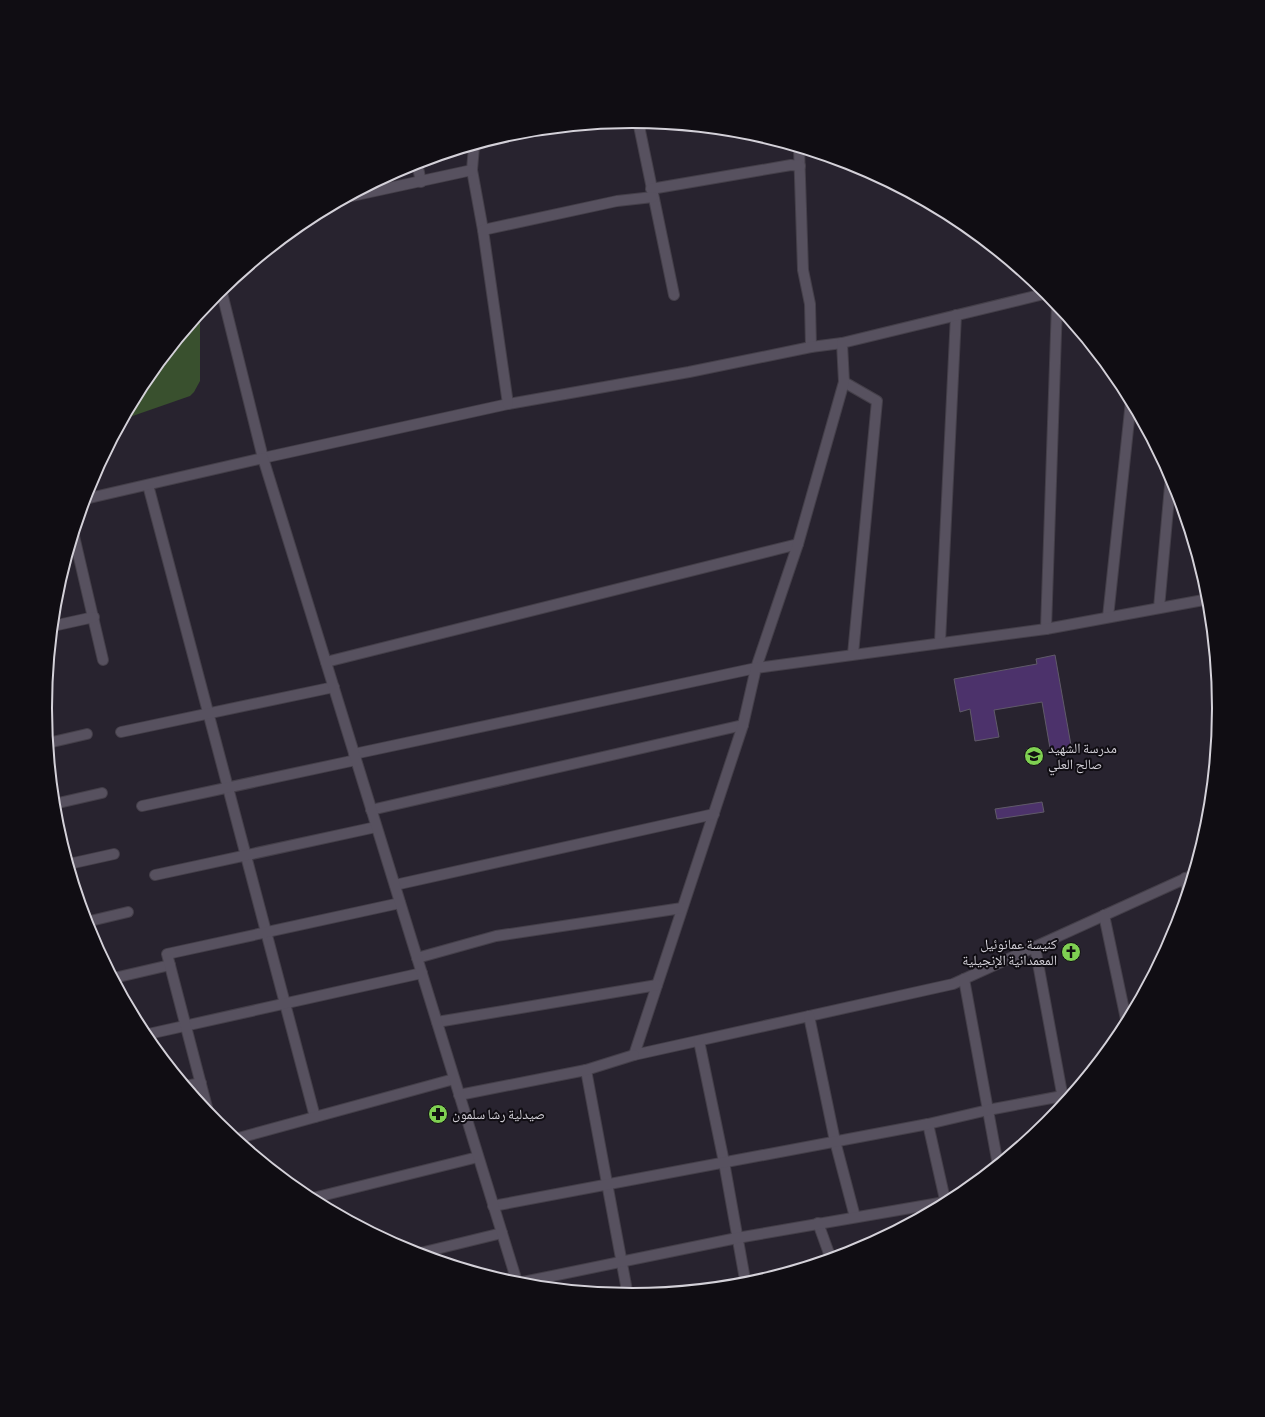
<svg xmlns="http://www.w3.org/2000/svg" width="1265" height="1417" font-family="'Alegreya Sans','Noto Naskh Arabic',sans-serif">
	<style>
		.green { fill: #39502e }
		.building { fill: #4c326b; stroke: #605a69 }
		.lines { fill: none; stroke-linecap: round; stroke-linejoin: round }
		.minor-casing { stroke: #443f49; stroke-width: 12 }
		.tertiary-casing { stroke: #443f49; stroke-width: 12 }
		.minor { stroke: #57515f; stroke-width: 10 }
		.tertiary { stroke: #57515f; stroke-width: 10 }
		.labels { text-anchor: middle; stroke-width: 4; stroke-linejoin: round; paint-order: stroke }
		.poi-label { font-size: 14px; fill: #d4d1d9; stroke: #100d13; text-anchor: start }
		.rim { fill: none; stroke: #d4d1d9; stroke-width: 2 }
	</style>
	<rect width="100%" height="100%" fill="#28232f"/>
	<!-- green -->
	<path class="green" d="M 200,313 L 200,381 L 194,392 L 190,396 L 124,419 L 144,382 Z"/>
	<!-- building -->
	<g class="building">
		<path d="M 1055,655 L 1072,751 L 1051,754 L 1042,702 L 994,710 L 999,737 L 975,741 L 970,709 L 960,712 L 954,679 L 1037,664 L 1036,659 Z"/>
		<path d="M 1042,802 L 1044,812 L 997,819 L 995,809 Z"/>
	</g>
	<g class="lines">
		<defs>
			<g id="minor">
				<path d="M 638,121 L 674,295"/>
				<path d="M 474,146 L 472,170 L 483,230"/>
				<path d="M 799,148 L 803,270 L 810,304 L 811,347"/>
				<path d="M 417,163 L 421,182"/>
				<path d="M 651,189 L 791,165 L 800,166"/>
				<path d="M 352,196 L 472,170"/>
				<path d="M 221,289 L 263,458 L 508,404 L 689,372 L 811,347 L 842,343"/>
				<path d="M 844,382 L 877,401 L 853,654"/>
				<path d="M 508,404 L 483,230 L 617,201 L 653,197"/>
				<path d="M 148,485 L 315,1117"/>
				<path d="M 74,536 L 103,660"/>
				<path d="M 1159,608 L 1171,475"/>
				<path d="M 1108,617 L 1131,401"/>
				<path d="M 53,626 L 94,617"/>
				<path d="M 1046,629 L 1057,304"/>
				<path d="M 940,642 L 956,315"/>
				<path d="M 326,662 L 798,544"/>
				<path d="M 121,732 L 334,687"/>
				<path d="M 48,743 L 87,734"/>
				<path d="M 354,754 L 756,668 L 798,544 L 844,382 L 842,343 L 1048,293"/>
				<path d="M 54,804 L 102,793"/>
				<path d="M 142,806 L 356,760"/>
				<path d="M 371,810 L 743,725"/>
				<path d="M 69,864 L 114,854"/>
				<path d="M 155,875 L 376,827"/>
				<path d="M 1193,875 L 953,984 L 634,1055 L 743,725 L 756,668 L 1046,629 L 1209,599"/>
				<path d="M 1185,878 L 1188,893"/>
				<path d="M 395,885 L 714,814"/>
				<path d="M 1104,915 L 1127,1024"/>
				<path d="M 86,922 L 128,912"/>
				<path d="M 1035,947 L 1064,1104"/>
				<path d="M 417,958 L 496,936 L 682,908"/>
				<path d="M 114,978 L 170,965"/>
				<path d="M 964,979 L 998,1165"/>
				<path d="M 809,1016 L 835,1141 L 855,1217"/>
				<path d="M 437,1022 L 657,985"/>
				<path d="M 144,1035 L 422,973"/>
				<path d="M 699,1041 L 724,1162 L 746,1285"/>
				<path d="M 586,1070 L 628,1296"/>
				<path d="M 186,1086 L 201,1083"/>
				<path d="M 459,1095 L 586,1070 L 634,1055"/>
				<path d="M 209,1115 L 167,954 L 400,903"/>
				<path d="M 928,1124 L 946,1204"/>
				<path d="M 235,1139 L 454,1079"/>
				<path d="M 309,1199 L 478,1157"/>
				<path d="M 493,1206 L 928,1124 L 988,1110 L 1073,1094"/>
				<path d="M 818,1223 L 831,1259"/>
				<path d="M 416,1254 L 502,1233"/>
				<path d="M 518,1283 L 737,1238 L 945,1202"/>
			</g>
			<path id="tertiary" d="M 85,499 L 263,458 L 518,1285"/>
		</defs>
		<!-- minor casing -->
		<use href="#minor" class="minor-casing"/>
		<!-- tertiary casing -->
		<use href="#tertiary" class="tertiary-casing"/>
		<!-- minor -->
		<use href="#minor" class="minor"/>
		<!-- tertiary -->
		<use href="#tertiary" class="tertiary"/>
	</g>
	<!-- icons -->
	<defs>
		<symbol id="school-disc" viewBox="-11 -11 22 22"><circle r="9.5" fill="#7fd052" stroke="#100d13"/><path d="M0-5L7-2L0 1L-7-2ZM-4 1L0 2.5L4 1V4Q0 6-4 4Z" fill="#111"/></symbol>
		<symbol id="church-disc" viewBox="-11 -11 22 22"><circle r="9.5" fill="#7fd052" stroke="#100d13"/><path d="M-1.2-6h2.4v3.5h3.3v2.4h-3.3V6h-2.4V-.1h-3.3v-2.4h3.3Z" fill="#111"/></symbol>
		<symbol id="pharmacy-disc" viewBox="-11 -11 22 22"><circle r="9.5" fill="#7fd052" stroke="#100d13"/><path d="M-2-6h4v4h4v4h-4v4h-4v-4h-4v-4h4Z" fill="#111"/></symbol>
	</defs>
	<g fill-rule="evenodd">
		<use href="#school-disc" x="1023" y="745" width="22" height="22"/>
		<use href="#church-disc" x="1060" y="941" width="22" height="22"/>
		<use href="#pharmacy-disc" x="427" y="1103" width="22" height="22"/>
	</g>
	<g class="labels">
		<!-- poi labels -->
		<g class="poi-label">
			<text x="1048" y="753">مدرسة الشهيد<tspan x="1048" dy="16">صالح العلي</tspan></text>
			<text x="1057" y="949" text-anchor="end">كنيسة عمانوئيل<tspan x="1057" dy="16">المعمدانية الإنجيلية</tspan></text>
			<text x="452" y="1119">صيدلية رشا سلمون</text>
		</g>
	</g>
	<!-- crop -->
	<path d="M0 0H1265V1417H0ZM52 708a580 580 0 1 1 1160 0a580 580 0 1 1-1160 0Z" fill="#100d13" fill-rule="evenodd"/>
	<path class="rim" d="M52 708a580 580 0 1 1 1160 0a580 580 0 1 1-1160 0Z"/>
</svg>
